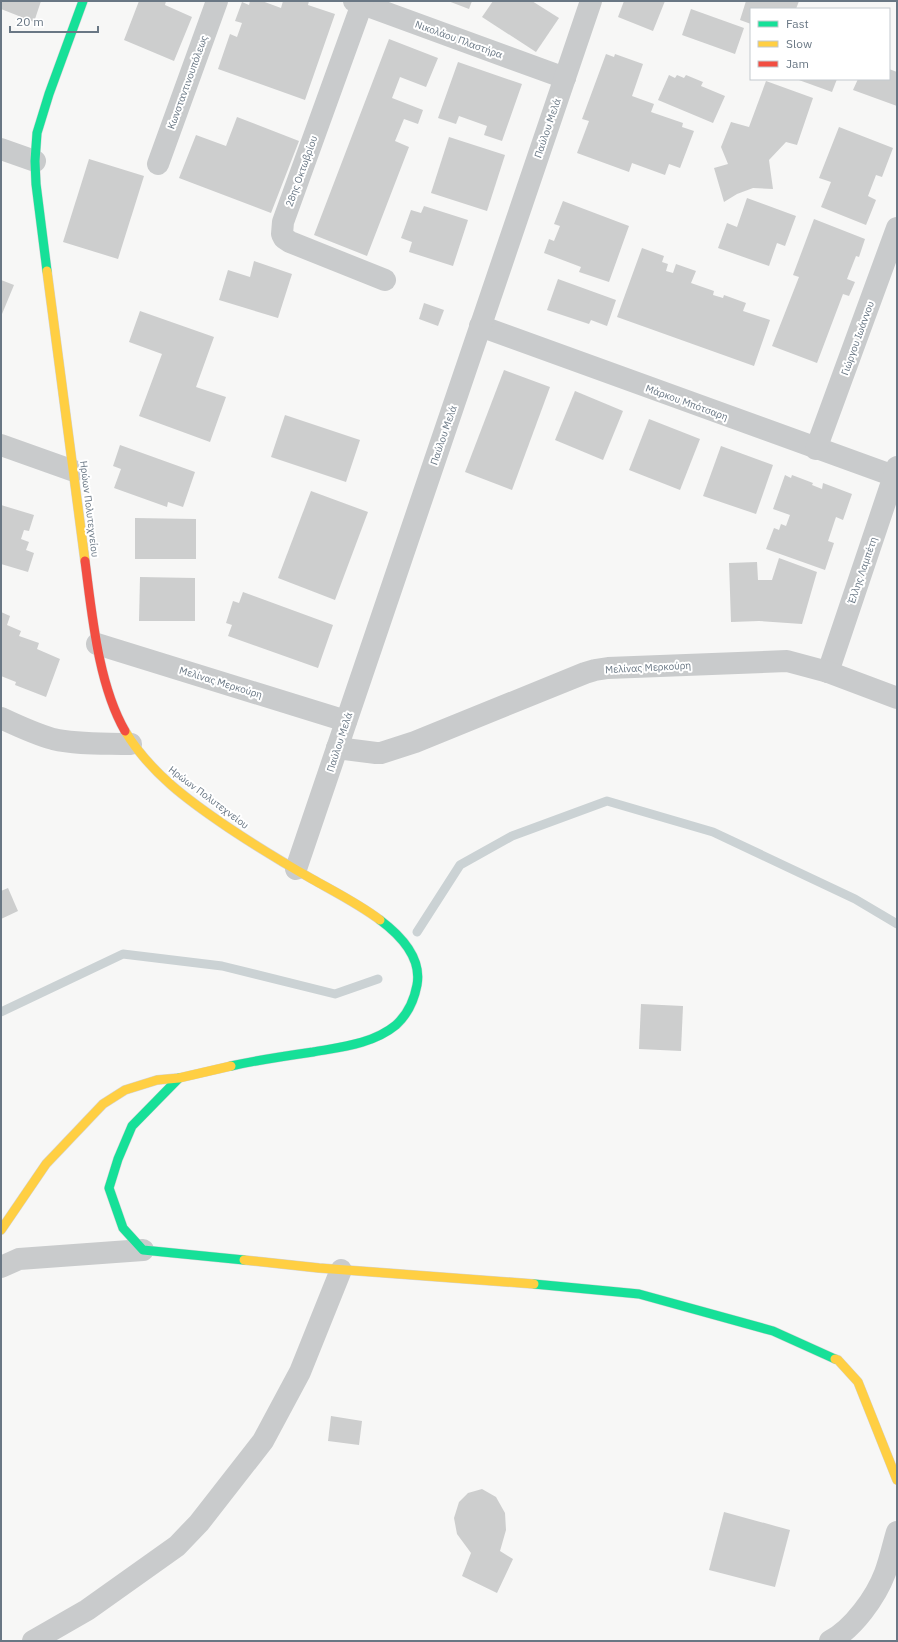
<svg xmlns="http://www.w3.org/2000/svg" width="898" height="1642" font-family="'IBM Plex Sans',sans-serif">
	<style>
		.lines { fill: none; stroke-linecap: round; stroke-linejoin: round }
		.stream { stroke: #cbd2d4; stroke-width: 9 }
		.building { fill: #cdcece }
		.fast-casing { stroke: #d4d4d5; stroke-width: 10 }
		.slow-casing { stroke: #d4d4d5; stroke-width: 10 }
		.jam-casing { stroke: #d4d4d5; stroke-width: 10 }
		.street { stroke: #c9cbcc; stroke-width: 22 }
		.fast { stroke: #16e098; stroke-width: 9 }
		.slow { stroke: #ffcf43; stroke-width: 9 }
		.jam { stroke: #f24e42; stroke-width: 9 }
		.labels { text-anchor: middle; stroke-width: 4; stroke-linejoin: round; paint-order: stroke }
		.street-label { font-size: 10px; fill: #697784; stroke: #fff }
	</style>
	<rect width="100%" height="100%" fill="#f7f7f6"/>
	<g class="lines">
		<!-- stream -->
		<g class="stream">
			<path d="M 417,932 L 460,865 L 512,836 L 607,801 L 713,832 L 855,899 L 897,924"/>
			<path d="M 1,1012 L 123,954 L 222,966 L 335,994 L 378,979"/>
		</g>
	</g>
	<!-- building -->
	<g class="building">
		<path d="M 1,1 L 41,1 L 34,22 L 1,9 Z"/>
		<path d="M 139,1 L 166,1 L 165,5 L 192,17 L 174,61 L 124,40 Z"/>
		<path d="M 250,1 L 262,1 L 281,8 L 283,1 L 309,1 L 308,5 L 335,14 L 305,100 L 218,69 L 230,34 L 237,37 L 242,23 L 235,21 L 242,2 L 249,5 Z"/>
		<path d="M 448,1 L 472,1 L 469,9 Z"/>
		<path d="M 493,1 L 532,1 L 559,18 L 536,52 L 482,17 Z"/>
		<path d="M 624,1 L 665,1 L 653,31 L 618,17 Z"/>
		<path d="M 746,1 L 799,1 L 796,9 L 751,9 L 751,24 L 740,20 Z"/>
		<path d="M 691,9 L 744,28 L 735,54 L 682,35 Z"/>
		<path d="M 389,39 L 438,58 L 426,87 L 400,77 L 392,98 L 423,110 L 418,124 L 404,119 L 395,141 L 409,147 L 367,256 L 314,235 Z"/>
		<path d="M 606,54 L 614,57 L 615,54 L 643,64 L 632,96 L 654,104 L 651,112 L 683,123 L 682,127 L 694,131 L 680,168 L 669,164 L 665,175 L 632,163 L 629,172 L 577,153 L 589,121 L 582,119 Z"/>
		<path d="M 458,62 L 522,84 L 502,141 L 484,135 L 487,126 L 459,116 L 456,124 L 438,118 Z"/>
		<path d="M 889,69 L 897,72 L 897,106 L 853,90 L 858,79 L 889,79 Z"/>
		<path d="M 669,75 L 675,78 L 677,75 L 684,78 L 686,75 L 703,82 L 701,86 L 725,96 L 713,123 L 658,100 Z"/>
		<path d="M 796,79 L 837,79 L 832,92 Z"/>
		<path d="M 766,81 L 813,98 L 797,145 L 786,142 L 769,160 L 773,189 L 753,188 L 737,194 L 724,202 L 714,168 L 728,164 L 721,147 L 731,122 L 749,127 Z"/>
		<path d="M 237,117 L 299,141 L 271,213 L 179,178 L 196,135 L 226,146 Z"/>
		<path d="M 839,127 L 893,148 L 882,177 L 876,175 L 868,196 L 876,200 L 866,225 L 821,207 L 831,182 L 819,178 Z"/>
		<path d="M 449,137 L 505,155 L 487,211 L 431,193 Z"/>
		<path d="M 89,159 L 144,176 L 118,259 L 63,242 Z"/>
		<path d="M 747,198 L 796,216 L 785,246 L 777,243 L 769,266 L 718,248 L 727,223 L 737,227 Z"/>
		<path d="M 563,201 L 629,226 L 609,282 L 579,272 L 581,267 L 544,253 L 549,239 L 554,241 L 560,226 L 554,224 Z"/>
		<path d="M 424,206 L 468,220 L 453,266 L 409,252 L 412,242 L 401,238 L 411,210 L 421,213 Z"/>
		<path d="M 814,219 L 865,239 L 859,257 L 856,256 L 847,279 L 855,282 L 849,296 L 843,294 L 817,363 L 772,346 L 799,277 L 793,275 Z"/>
		<path d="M 642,248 L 664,256 L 662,262 L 668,264 L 666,271 L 673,273 L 676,264 L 696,271 L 691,283 L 714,291 L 713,295 L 723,298 L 724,295 L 746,303 L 743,311 L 770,320 L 754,366 L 617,317 Z"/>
		<path d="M 254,261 L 292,274 L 278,318 L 219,300 L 228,270 L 250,277 Z"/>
		<path d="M 558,279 L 616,300 L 607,326 L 591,320 L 589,324 L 547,310 Z"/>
		<path d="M 1,280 L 14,285 L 2,314 L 1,313 Z"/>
		<path d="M 424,303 L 444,310 L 438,326 L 419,319 Z"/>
		<path d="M 140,311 L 214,337 L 196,387 L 226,397 L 210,442 L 139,416 L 162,354 L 129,342 Z"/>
		<path d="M 504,370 L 550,387 L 512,490 L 465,472 Z"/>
		<path d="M 575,391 L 623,411 L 603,460 L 555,440 Z"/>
		<path d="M 285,415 L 360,440 L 346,482 L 271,457 Z"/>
		<path d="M 649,419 L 700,439 L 680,490 L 629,470 Z"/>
		<path d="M 120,445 L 195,472 L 183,507 L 168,502 L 167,507 L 114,488 L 121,469 L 113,466 Z"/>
		<path d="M 721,446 L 773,465 L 756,514 L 703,496 Z"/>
		<path d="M 785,475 L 791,478 L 792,475 L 813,483 L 812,485 L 822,489 L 823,483 L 852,494 L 843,520 L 836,517 L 828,541 L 834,543 L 825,570 L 766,549 L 774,528 L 779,530 L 781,524 L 786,526 L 790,515 L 773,509 Z"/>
		<path d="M 311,491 L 368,512 L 335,600 L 278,578 Z"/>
		<path d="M 1,505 L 34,515 L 29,531 L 24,530 L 21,539 L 29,542 L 26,550 L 34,553 L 28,572 L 1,564 Z"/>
		<path d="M 135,518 L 196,519 L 196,559 L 135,559 Z"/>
		<path d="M 779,558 L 817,572 L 802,624 L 759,621 L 731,622 L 729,563 L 757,562 L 758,580 L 772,580 Z"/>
		<path d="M 140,577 L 195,578 L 195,621 L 139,621 Z"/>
		<path d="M 243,592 L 333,625 L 318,668 L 228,636 L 232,625 L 226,623 L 233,601 L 239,603 Z"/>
		<path d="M 1,612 L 10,616 L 7,625 L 21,631 L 19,636 L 39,643 L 37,649 L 60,659 L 46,697 L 15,685 L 16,682 L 1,676 Z"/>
		<path d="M 8,888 L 18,911 L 1,919 L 1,891 Z"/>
		<path d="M 641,1004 L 683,1006 L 681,1051 L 639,1049 Z"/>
		<path d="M 331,1416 L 362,1421 L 359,1445 L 328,1441 Z"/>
		<path d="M 482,1489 L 496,1497 L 505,1513 L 506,1530 L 500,1551 L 513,1559 L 497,1593 L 462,1576 L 471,1553 L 457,1534 L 454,1518 L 459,1502 L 468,1493 Z"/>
		<path d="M 724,1512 L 790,1530 L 775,1587 L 709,1570 Z"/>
	</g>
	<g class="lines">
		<defs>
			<g id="fast">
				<path d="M 47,271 L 36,184 L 35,161 L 37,133 L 49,94 L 83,1"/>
				<path d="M 231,1066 C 258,1060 285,1056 313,1052 C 341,1047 373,1044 396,1025 C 408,1014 414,1001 417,985 C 422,958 400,935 380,920"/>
				<path d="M 179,1078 L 132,1126 L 118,1159 L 109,1188 L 123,1228 L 143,1250 L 244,1260"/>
				<path d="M 534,1284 L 639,1294 L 773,1331 L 835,1359"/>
			</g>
			<g id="slow">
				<path d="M 47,271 L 85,561"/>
				<path d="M 125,731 C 150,773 189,801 229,828 C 256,846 284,863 312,879 C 335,892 359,904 380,920"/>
				<path d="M 1,1230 L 46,1164 L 103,1104 L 125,1090 L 157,1080 L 179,1078 L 231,1066"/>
				<path d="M 244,1260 L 319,1268 L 534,1284"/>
				<path d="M 835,1359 L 838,1360 L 858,1382 L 897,1480"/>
			</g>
			<path id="jam" d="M 85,561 C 92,614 98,684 125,731"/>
		</defs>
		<!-- fast casing -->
		<use href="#fast" class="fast-casing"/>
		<!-- slow casing -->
		<use href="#slow" class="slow-casing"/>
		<!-- jam casing -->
		<use href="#jam" class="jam-casing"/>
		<!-- street -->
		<g class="street">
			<path d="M 354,1 L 565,78"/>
			<path d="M 363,1 L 283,222 L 282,234 L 284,238 L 290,242 L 385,280"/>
			<path d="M 1,149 L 35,161"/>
			<path d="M 158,164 L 217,1"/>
			<path d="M 480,326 L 894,476"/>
			<path d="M 1,445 L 74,471"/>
			<path d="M 816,449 L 897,228"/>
			<path d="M 97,644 L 346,721"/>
			<path d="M 828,672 L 897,467"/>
			<path d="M 1,718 C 18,726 35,734 53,739 C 78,745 106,743 131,744"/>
			<path d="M 337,748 L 376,753 L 381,753 L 415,742 L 585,673 L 595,670 L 608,668 L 787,661 L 828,672 L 897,698"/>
			<path d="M 296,869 L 591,1"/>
			<path d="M 1,1267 L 19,1259 L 143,1250"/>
			<path d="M 33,1641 L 87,1610 L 177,1546 L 199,1523 L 263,1441 L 300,1372 L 341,1270"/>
			<path d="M 830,1641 C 853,1629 876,1597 885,1573 C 890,1560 893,1545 897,1532"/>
		</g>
		<!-- fast -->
		<use href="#fast" class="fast"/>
		<!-- slow -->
		<use href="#slow" class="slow"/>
		<!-- jam -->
		<use href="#jam" class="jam"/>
	</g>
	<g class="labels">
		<!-- street labels -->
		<g class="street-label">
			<text transform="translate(459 39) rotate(20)" y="4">Νικολάου Πλαστήρα</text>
			<text transform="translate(187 82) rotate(-70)" y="4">Κωνσταντινουπόλεως</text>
			<text transform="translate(547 128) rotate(-71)" y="4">Παύλου Μελά</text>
			<text transform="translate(301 171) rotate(-70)" y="4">28ης Οκτωβρίου</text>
			<text transform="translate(857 338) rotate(-70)" y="4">Γιώργου Ιωάννου</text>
			<text transform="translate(687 402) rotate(20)" y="4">Μάρκου Μπότσαρη</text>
			<text transform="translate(443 435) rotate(-71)" y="4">Παύλου Μελά</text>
			<text transform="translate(90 509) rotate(83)" y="4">Ηρώων Πολυτεχνείου</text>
			<text transform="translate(862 570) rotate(-71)" y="4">Έλλης Λαμπέτη</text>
			<text transform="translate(648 667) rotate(-3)" y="4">Μελίνας Μερκούρη</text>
			<text transform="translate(221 682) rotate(17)" y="4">Μελίνας Μερκούρη</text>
			<text transform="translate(339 742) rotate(-72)" y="4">Παύλου Μελά</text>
			<text transform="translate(209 797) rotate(37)" y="4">Ηρώων Πολυτεχνείου</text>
		</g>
	</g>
	<!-- border -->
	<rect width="898" height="1642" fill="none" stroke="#697784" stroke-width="4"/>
	<!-- legend -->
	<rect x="750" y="8" width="140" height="72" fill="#ffffff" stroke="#c3c9ce"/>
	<rect x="758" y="21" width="20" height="6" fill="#16e098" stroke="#c3c9ce"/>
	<text x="786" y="28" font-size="12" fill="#697784">Fast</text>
	<rect x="758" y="41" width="20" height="6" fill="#ffcf43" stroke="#c3c9ce"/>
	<text x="786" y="48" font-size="12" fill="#697784">Slow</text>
	<rect x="758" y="61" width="20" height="6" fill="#f24e42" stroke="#c3c9ce"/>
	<text x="786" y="68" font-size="12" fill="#697784">Jam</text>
	<!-- scale -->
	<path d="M10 26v6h88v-6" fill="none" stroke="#697784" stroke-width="2"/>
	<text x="16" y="26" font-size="12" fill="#697784" stroke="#ffffff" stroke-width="3" paint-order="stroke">20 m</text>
</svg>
